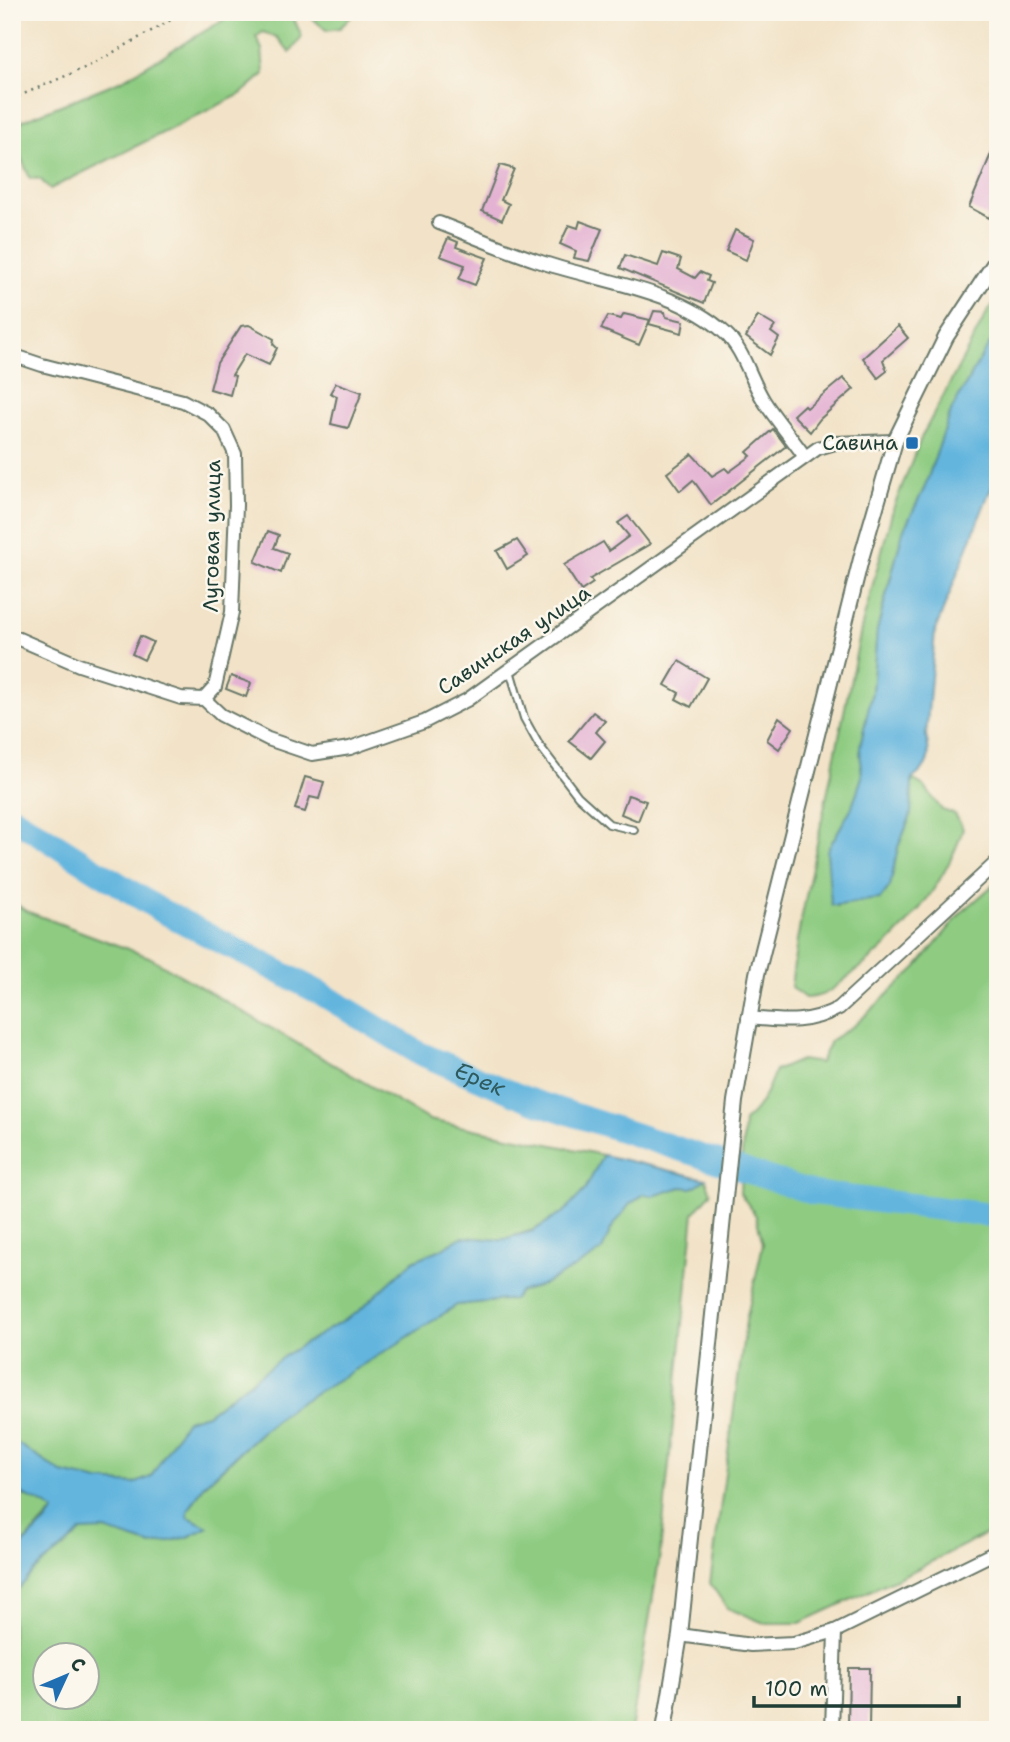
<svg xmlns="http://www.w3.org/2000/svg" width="1010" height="1742" font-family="'Shantell Sans',sans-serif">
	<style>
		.green { fill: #8fcc82; stroke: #57845b; stroke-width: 2; fill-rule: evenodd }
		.water { fill: #63b5de; stroke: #417989; stroke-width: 2 }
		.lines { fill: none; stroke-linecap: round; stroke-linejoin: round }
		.river { stroke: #63b5de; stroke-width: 24 }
		.building { fill: #e4b2d3 }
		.service-casing { stroke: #697768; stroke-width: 10 }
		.minor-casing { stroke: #697768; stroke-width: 16 }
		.tertiary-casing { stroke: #697768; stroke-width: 18 }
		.path { stroke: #697768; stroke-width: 2.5; stroke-dasharray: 2 5; stroke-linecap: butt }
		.service { stroke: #fff; stroke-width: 6 }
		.minor { stroke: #fff; stroke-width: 12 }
		.tertiary { stroke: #fff; stroke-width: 14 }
		.poi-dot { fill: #1f6fb2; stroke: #fbf7ec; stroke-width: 2.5 }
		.labels { text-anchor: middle; stroke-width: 5; stroke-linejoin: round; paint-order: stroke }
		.poi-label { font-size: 21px; fill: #1f3d34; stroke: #fbf7ec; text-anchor: end }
		.street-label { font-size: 21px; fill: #1f3d34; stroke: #fbf7ec }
		.water-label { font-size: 23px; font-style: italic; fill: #305b5e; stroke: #fbf7ec }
	</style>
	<rect width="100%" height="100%" fill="#fbf7ec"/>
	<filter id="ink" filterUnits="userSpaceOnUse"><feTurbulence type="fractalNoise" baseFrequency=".0143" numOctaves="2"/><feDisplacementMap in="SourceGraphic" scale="14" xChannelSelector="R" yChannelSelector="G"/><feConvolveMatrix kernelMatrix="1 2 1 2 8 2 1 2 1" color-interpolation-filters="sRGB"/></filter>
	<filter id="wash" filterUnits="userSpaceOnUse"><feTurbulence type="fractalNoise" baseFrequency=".00686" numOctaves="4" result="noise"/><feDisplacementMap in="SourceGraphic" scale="28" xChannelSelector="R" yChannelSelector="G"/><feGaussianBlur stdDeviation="1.57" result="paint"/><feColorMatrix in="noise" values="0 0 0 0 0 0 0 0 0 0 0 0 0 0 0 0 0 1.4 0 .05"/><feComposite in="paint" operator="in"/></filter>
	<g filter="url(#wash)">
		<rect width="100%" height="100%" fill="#f2e3c8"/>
		<!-- green -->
		<g class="green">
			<path d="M 237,12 L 294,12 L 294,19 L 302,37 L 290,53 L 277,37 L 263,32 L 256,37 L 262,49 L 264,74 L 241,94 L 50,189 L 40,179 L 30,178 L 12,138 L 12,125 L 122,80 Z"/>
			<path d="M 305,12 L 356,12 L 340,28 L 326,30 Z"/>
			<path d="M 998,299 L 998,333 L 983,354 L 952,409 L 924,489 L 903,532 L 890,579 L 877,631 L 872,692 L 860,747 L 862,777 L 852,807 L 827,851 L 837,906 L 857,900 L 880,899 L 890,886 L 898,847 L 911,815 L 912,779 L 924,786 L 942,810 L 955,814 L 963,829 C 944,888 900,938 852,974 C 834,987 828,997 805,998 L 791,987 L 797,940 L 862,625 L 893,509 L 922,436 L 988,311 Z"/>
			<path d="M 998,881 L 998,1528 L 913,1571 L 800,1623 L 764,1623 L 727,1608 L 710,1583 L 746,1321 L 763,1244 L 756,1216 L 740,1193 L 744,1121 C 761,1109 767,1090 775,1071 L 801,1060 L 820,1063 L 830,1041 L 855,1025 L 917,967 L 961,913 Z"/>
			<path d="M 12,901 L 26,911 L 149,957 L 429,1120 L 603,1155 L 585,1190 L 566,1211 L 533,1230 L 501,1240 L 462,1237 L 439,1250 L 413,1261 L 358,1312 L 287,1354 L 207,1414 L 186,1420 L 151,1477 L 134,1484 L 99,1481 L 62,1473 L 12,1440 Z"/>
			<path d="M 706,1179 L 711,1193 L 694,1213 L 660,1554 L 631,1730 L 12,1730 L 12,1594 C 23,1587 27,1577 36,1569 C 51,1556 68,1546 81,1531 L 105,1529 L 152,1545 L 188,1537 L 207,1527 L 188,1517 L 188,1511 L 204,1486 L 259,1434 L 289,1409 L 397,1344 L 457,1305 L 514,1299 L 519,1292 L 542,1285 L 602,1250 L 611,1229 L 629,1205 L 644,1194 L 653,1196 L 681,1187 L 692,1188 ZM 46,1654 L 88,1654 L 88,1696 L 46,1696 Z"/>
			<path d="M 12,1488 C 26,1499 41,1500 54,1511 L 12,1555 Z"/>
		</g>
		<!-- water -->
		<g class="water">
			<path d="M 998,333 L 998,478 L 989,493 L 935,631 L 926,736 C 931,756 930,766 912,779 L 911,815 L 898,847 L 890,886 L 880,899 C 867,899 840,907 831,905 L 827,851 L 852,807 L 862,777 L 860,747 L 872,692 L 877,631 L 903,531 L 924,489 L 952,409 L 983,354 Z"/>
			<path d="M 603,1155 L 706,1179 L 692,1188 L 681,1187 L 653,1196 L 644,1194 L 629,1205 L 611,1229 L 602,1250 L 587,1261 L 542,1285 L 519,1292 L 514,1299 L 457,1305 L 397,1344 L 289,1409 L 259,1434 L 204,1485 L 188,1511 L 188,1517 L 208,1527 L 188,1537 L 152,1545 L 105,1530 L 81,1531 C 68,1546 51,1556 36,1569 C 27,1577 23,1587 12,1594 L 12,1555 L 46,1522 L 54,1511 C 41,1500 26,1499 12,1488 L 12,1440 L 62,1473 L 99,1481 L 134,1484 L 151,1477 L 186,1420 L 207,1414 L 287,1354 L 358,1312 L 413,1261 L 439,1250 L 462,1237 L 501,1240 L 533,1231 L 565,1211 L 585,1190 Z"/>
		</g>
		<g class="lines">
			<!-- river -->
			<path class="river" id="s1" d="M 12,817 L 160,910 L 322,994 L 419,1053 L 529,1100 L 814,1193 L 998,1216"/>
		</g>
		<g id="blocks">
			<!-- building -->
			<g class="building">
				<path d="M 998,137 L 998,203 L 989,218 L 969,207 Z"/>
				<path d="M 500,165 L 514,169 L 501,200 L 509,204 L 502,220 L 482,211 Z"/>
				<path d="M 580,221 L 602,229 L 589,261 L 574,258 L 576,251 L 560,244 L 569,225 L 578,228 Z"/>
				<path d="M 735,230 L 754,239 L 746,260 L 726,251 Z"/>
				<path d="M 448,238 L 458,242 L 456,247 L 487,258 L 475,285 L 459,279 L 465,265 L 440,256 Z"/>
				<path d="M 663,253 L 681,259 L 678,269 L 695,278 L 700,272 L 709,276 L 707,281 L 712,283 L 704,303 L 620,268 L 625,255 L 658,266 Z"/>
				<path d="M 654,311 L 665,312 L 666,317 L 684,321 L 682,333 L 649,324 Z"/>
				<path d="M 624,314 L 650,320 L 639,345 L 601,329 L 608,316 L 621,319 Z"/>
				<path d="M 758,316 L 775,326 L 771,332 L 779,338 L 770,355 L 746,337 Z"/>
				<path d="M 249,325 L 274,339 L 273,344 L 277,348 L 269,365 L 245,354 L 232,375 L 235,376 L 230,395 L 210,389 L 217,363 L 241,326 Z"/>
				<path d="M 898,326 L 908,338 L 883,360 L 887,371 L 878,378 L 863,358 Z"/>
				<path d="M 843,378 L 854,389 L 820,419 L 810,432 L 793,415 L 804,405 L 807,408 Z"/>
				<path d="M 336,383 L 362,392 L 348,428 L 331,424 L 337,396 L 330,393 Z"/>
				<path d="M 773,429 L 786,446 L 711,505 L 693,480 L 680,491 L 667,473 L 692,454 L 712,476 L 725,468 L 729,472 L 751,456 L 747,452 Z"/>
				<path d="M 628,516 L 650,544 L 590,579 L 593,583 L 581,591 L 564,565 L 603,542 L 609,551 L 629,536 L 618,523 Z"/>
				<path d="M 268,531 L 279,535 L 274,548 L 288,553 L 281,573 L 255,562 Z"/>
				<path d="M 517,540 L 528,556 L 507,569 L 497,551 Z"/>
				<path d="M 140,636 L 153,642 L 144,660 L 132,654 Z"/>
				<path d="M 679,661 L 707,678 L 691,707 L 676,699 L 679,693 L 665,685 Z"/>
				<path d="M 231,676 L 251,683 L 246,697 L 226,689 Z"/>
				<path d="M 593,712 L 605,721 L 596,732 L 605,741 L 591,758 L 569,741 Z"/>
				<path d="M 779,717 L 793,728 L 779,749 L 767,740 Z"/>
				<path d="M 305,777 L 324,782 L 319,799 L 310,797 L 305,812 L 295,809 Z"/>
				<path d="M 628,795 L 646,801 L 638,821 L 621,814 Z"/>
				<path d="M 849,1668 L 870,1668 L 869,1730 L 848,1730 Z"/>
			</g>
		</g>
	</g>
	<g filter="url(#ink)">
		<use href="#blocks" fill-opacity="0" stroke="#697768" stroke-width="2"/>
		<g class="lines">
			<defs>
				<path id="service" d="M 510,670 L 524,718 L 539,745 L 578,796 L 609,824 L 634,830"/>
				<g id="minor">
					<path d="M 439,223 C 471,235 504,250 538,261 C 596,281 678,289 725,333 C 744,350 750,379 764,401 C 776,420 792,438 805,457"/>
					<path d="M 12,355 L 42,365 L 183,401 L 208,414 L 224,430 L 235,454 L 236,505 L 232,612 L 215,687 L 204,699"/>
					<path d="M 12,636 L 79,665 L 181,698 L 204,699 L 221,715 L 268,739 L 312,754 L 350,748 L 424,722 L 467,700 L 818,448 L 835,443 L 895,441"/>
					<path d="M 748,1018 C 783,1021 807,1025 839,1008 L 998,861"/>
					<path d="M 680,1635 L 751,1645 L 794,1643 L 835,1631 L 998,1551"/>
					<path d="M 832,1730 L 835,1631"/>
				</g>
				<path id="tertiary" d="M 664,1730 L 680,1635 L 735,1101 L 757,974 L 862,555 L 895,441 L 946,337 L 998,258"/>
			</defs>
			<!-- service casing -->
			<use href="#service" class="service-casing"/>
			<!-- minor casing -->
			<use href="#minor" class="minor-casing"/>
			<!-- tertiary casing -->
			<use href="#tertiary" class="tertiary-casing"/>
			<!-- path -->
			<path class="path" d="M 12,99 L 89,66 L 185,12"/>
			<!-- service -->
			<use href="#service" class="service"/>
			<!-- minor -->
			<use href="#minor" class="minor"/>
			<!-- tertiary -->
			<use href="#tertiary" class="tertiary"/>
		</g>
	</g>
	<!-- markers -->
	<rect class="poi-dot" x="905" y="436" width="14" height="14" rx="3.5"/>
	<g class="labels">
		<!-- poi labels -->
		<g class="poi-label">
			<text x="898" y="450">Савина</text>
		</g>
		<!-- street labels -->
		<g class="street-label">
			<text transform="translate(212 536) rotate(-89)" y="7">Луговая улица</text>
			<text transform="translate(514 640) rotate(-34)" y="7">Савинская улица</text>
		</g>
		<!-- water labels -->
		<g class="water-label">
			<text dy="8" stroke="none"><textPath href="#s1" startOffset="537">Ерек</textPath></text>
		</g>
	</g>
	<!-- margin -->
	<rect width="1010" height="1742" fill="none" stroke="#fbf7ec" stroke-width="42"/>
	<!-- north arrow -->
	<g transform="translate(66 1676) rotate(46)"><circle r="33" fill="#fbf7ec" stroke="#a3ada2" stroke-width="2"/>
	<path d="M0-5L12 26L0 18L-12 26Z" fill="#1f6fb2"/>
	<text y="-10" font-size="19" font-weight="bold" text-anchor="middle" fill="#1f3d34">С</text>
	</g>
	<!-- scale -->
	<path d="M754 1696v10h205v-10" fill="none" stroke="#1f3d34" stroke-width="3.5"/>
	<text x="765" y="1696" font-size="21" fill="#1f3d34" stroke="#fbf7ec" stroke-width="5" paint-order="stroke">100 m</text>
</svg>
